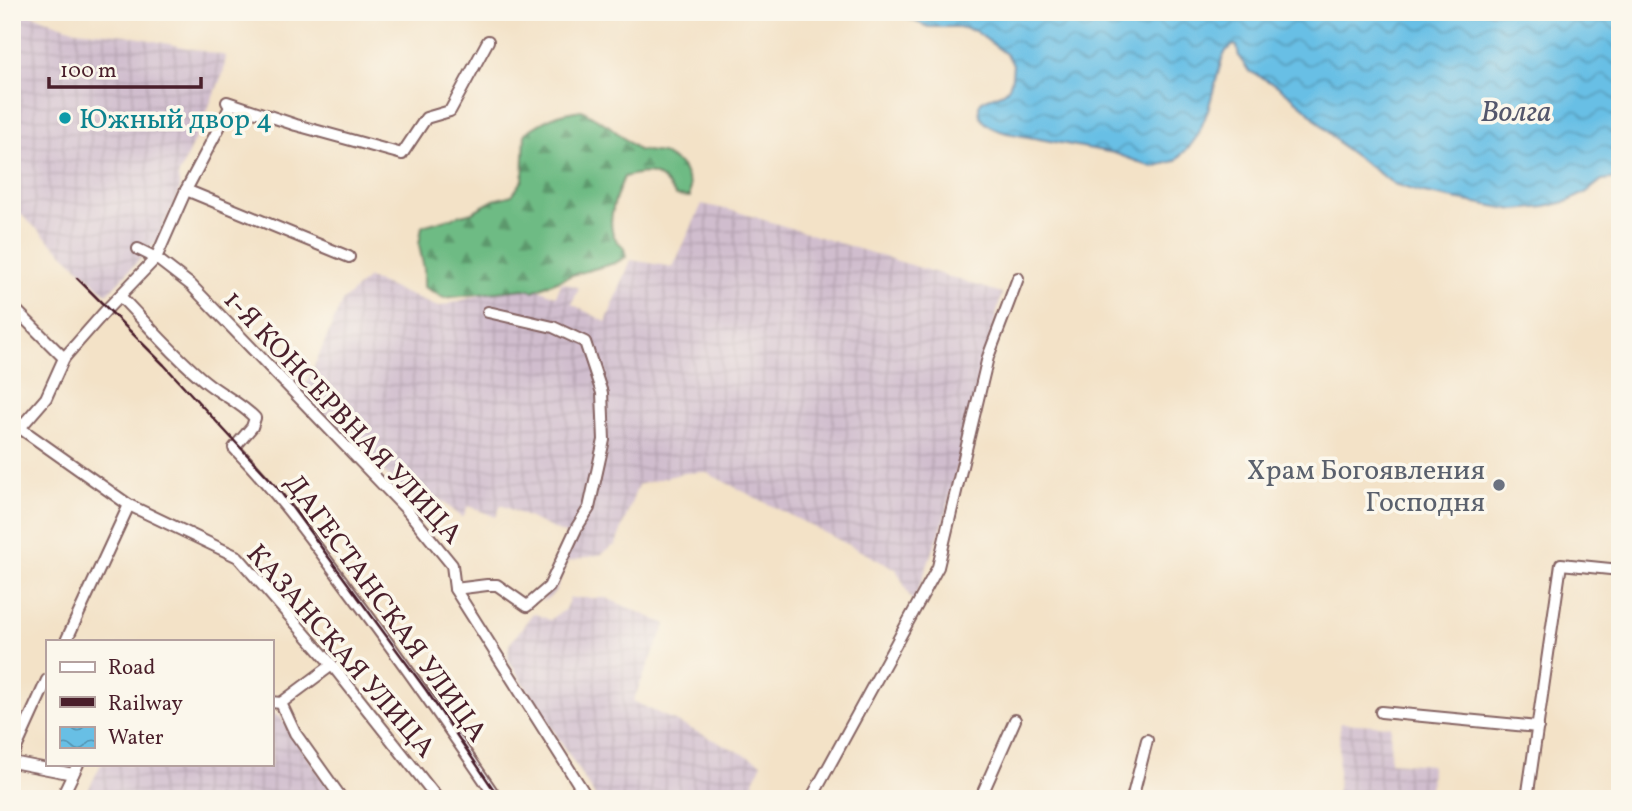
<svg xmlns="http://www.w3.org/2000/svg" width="1632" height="811" font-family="Vollkorn,serif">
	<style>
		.industrial { fill: url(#industrial-grid) }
		.forest { fill: url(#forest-firs); stroke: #5c6d58; stroke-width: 2 }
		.water { fill: url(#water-waves); stroke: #596f88; stroke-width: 2 }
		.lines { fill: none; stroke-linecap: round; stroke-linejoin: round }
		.minor-casing { stroke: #856362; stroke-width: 14 }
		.minor { stroke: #fff; stroke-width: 10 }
		.rail { stroke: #4a1f2b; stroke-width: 2.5 }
		.culture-dot { fill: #0f9aa8; stroke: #fbf7ec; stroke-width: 2.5 }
		.worship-dot { fill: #6b7280; stroke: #fbf7ec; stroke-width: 2.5 }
		.labels { text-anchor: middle; stroke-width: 7; stroke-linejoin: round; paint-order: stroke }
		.culture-label { font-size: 28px; fill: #0d838f; stroke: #fbf7ec; text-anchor: start }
		.street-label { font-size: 28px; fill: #4a1f2b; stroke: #fbf7ec }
		.worship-label { font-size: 28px; fill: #5b616d; stroke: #fbf7ec; text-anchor: end }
		.water-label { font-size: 30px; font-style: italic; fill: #54576c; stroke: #fbf7ec }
	</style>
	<defs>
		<pattern id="industrial-grid" width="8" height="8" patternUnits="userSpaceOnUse" patternTransform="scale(1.75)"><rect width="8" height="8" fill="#d0bdce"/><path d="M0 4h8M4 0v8" fill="none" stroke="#b4a2b1"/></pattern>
		<pattern id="forest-firs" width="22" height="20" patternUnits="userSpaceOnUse" patternTransform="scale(1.75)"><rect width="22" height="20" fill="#6ebb84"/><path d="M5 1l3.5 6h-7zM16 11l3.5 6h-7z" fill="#5c976c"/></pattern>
		<pattern id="water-waves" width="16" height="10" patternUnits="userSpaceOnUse" patternTransform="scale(1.75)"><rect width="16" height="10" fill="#68bfe5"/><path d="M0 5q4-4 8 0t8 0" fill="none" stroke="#589bba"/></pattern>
	</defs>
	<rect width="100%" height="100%" fill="#fbf7ec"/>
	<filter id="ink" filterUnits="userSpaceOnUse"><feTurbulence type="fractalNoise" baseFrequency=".0143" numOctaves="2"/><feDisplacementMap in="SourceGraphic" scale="14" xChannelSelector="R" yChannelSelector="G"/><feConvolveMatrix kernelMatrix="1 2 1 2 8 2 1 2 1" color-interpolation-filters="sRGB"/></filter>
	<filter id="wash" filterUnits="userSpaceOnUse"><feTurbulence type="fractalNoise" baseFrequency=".00686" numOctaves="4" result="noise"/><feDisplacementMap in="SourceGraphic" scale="28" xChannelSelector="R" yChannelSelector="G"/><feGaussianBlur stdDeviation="1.57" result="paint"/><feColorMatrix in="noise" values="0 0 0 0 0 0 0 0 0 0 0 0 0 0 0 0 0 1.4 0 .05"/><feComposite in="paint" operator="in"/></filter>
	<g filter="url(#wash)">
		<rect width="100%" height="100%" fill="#f3e2c7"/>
		<!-- industrial -->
		<g class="industrial">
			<path d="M 12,12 L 24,12 L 76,30 L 126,35 L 226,56 L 223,74 L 178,177 L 180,189 L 157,241 L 107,294 L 12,206 Z"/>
			<path d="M 702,204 L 738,212 L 1002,293 L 943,524 L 913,603 L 896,569 L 705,472 L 683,473 L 638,485 L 616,544 L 602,554 L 567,562 L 556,590 L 550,597 L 541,602 L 548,592 L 571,537 L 501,505 L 496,517 L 468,506 L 463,518 L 438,498 L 424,512 L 363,451 L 317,410 L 302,394 L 342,302 L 368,278 L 438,307 L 524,283 L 556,296 L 562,282 L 579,288 L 572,304 L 606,322 L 631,260 L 673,267 Z"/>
			<path d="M 570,598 L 606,598 L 666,624 L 633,701 L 762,763 L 746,799 L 597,799 L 508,659 L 509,645 L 533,613 L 550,620 L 556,615 L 564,611 Z"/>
			<path d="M 271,713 L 280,717 L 337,799 L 84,799 L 101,764 L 271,764 Z"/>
			<path d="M 1340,723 L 1391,726 L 1390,762 L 1431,765 L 1430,799 L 1337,799 Z"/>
		</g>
		<!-- forest -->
		<path class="forest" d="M 582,110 L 609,126 L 638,150 L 662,153 L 682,166 L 690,185 L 690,197 L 676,196 C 659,172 652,169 624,177 C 617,193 605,222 615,238 C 622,248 623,242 626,257 L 615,263 L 572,275 L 533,291 L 524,289 L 444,298 L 424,287 L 424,269 L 419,245 L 422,226 L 472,212 L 494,200 L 512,195 L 523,180 L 525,133 C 546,119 557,113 582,110 Z"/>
		<!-- water -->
		<path class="water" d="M 894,12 L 1620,12 L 1620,178 L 1602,180 L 1587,192 L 1569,201 L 1545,207 L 1515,210 L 1454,199 L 1419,192 L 1394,184 L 1344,148 L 1304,107 L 1278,86 L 1249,71 L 1239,57 L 1237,46 L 1234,45 L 1226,51 L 1222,59 L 1208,110 L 1198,135 L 1190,146 L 1175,161 L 1152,167 L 1114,153 L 1007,133 C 996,130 979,124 979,109 C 979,104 980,102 984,100 C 990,96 999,96 1005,91 C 1013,85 1012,73 1013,64 L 1006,54 L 975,31 L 959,27 L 928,27 Z"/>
	</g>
	<g filter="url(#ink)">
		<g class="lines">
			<defs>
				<g id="minor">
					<path d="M 186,190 L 349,257"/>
					<path d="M 138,249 L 156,258 L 191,285 L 407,510 L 452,565 L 455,589 L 588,799"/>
					<path d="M 120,296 C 148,325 174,356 206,382 C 222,395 241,403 255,418 L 252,427 L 234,448 C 277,492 311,539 348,589 C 400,658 449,728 497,799"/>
					<path d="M 12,306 L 64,358"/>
					<path d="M 455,589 L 487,585 L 497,585 L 527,606 L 549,587 L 577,527 L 589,508 L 604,440 L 602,393 L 585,342 L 553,327 L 488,312"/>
					<path d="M 66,641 L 129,505"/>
					<path d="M 271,702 L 281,703 L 295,733 L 342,799"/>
					<path d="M 281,703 L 332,665"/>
					<path d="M 1381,712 L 1538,727"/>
					<path d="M 12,757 L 47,680"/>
					<path d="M 12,762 L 73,774"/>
					<path d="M 61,799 L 78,764"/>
					<path d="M 438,799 L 332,665 L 238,557 L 129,505 L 20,428 L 46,398 L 64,358 L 108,308 L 156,258 L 186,190 L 230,107 L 227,102 L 296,125 L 402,154 L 426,118 L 450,111 L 488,41"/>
					<path d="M 811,799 L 938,567 L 988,357 L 1018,278"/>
					<path d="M 980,799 L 1015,720"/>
					<path d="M 1132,799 L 1147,740"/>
					<path d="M 1527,799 L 1561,564 L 1620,570"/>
				</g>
			</defs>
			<!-- minor casing -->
			<use href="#minor" class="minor-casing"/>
			<!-- minor -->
			<use href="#minor" class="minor"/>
			<!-- rail -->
			<path class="rail" d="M 77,278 L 164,365 L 277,487 L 426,690 L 500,799"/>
		</g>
	</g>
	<!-- markers -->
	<circle class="culture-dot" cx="65" cy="118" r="7"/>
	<circle class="worship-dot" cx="1499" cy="485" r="7"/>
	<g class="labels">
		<!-- culture labels -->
		<g class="culture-label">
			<text x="79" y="128">Южный двор 4</text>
		</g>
		<!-- street labels -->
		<g class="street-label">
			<text transform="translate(344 416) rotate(47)" y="10">1-Я КОНСЕРВНАЯ УЛИЦА</text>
			<text transform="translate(387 607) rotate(54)" y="10">ДАГЕСТАНСКАЯ УЛИЦА</text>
			<text transform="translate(342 650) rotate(49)" y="10">КАЗАНСКАЯ УЛИЦА</text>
		</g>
		<!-- worship labels -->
		<g class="worship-label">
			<text x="1485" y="479">Храм Богоявления<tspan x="1485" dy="32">Господня</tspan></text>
		</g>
		<!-- water labels -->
		<g class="water-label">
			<text x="1516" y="121">Волга</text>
		</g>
	</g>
	<!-- margin -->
	<rect width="1632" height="811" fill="none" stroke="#fbf7ec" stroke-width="42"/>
	<!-- legend -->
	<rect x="46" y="640" width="228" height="126" fill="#fbf7ec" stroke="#b4a19f" stroke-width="2"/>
	<rect x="60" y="662" width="35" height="10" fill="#ffffff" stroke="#b4a19f" stroke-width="2"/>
	<text x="108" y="674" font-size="21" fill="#4a1f2b">Road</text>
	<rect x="60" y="697" width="35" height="10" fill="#4a1f2b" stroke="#b4a19f" stroke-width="2"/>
	<text x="108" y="710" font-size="21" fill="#4a1f2b">Railway</text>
	<rect x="60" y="727" width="35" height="21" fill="url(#water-waves)" stroke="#b4a19f" stroke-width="2"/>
	<text x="108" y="744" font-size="21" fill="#4a1f2b">Water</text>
	<!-- scale -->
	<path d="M49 77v10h152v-10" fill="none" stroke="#4a1f2b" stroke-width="3.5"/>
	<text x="60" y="77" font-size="21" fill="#4a1f2b" stroke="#fbf7ec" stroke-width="5" paint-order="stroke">100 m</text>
</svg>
